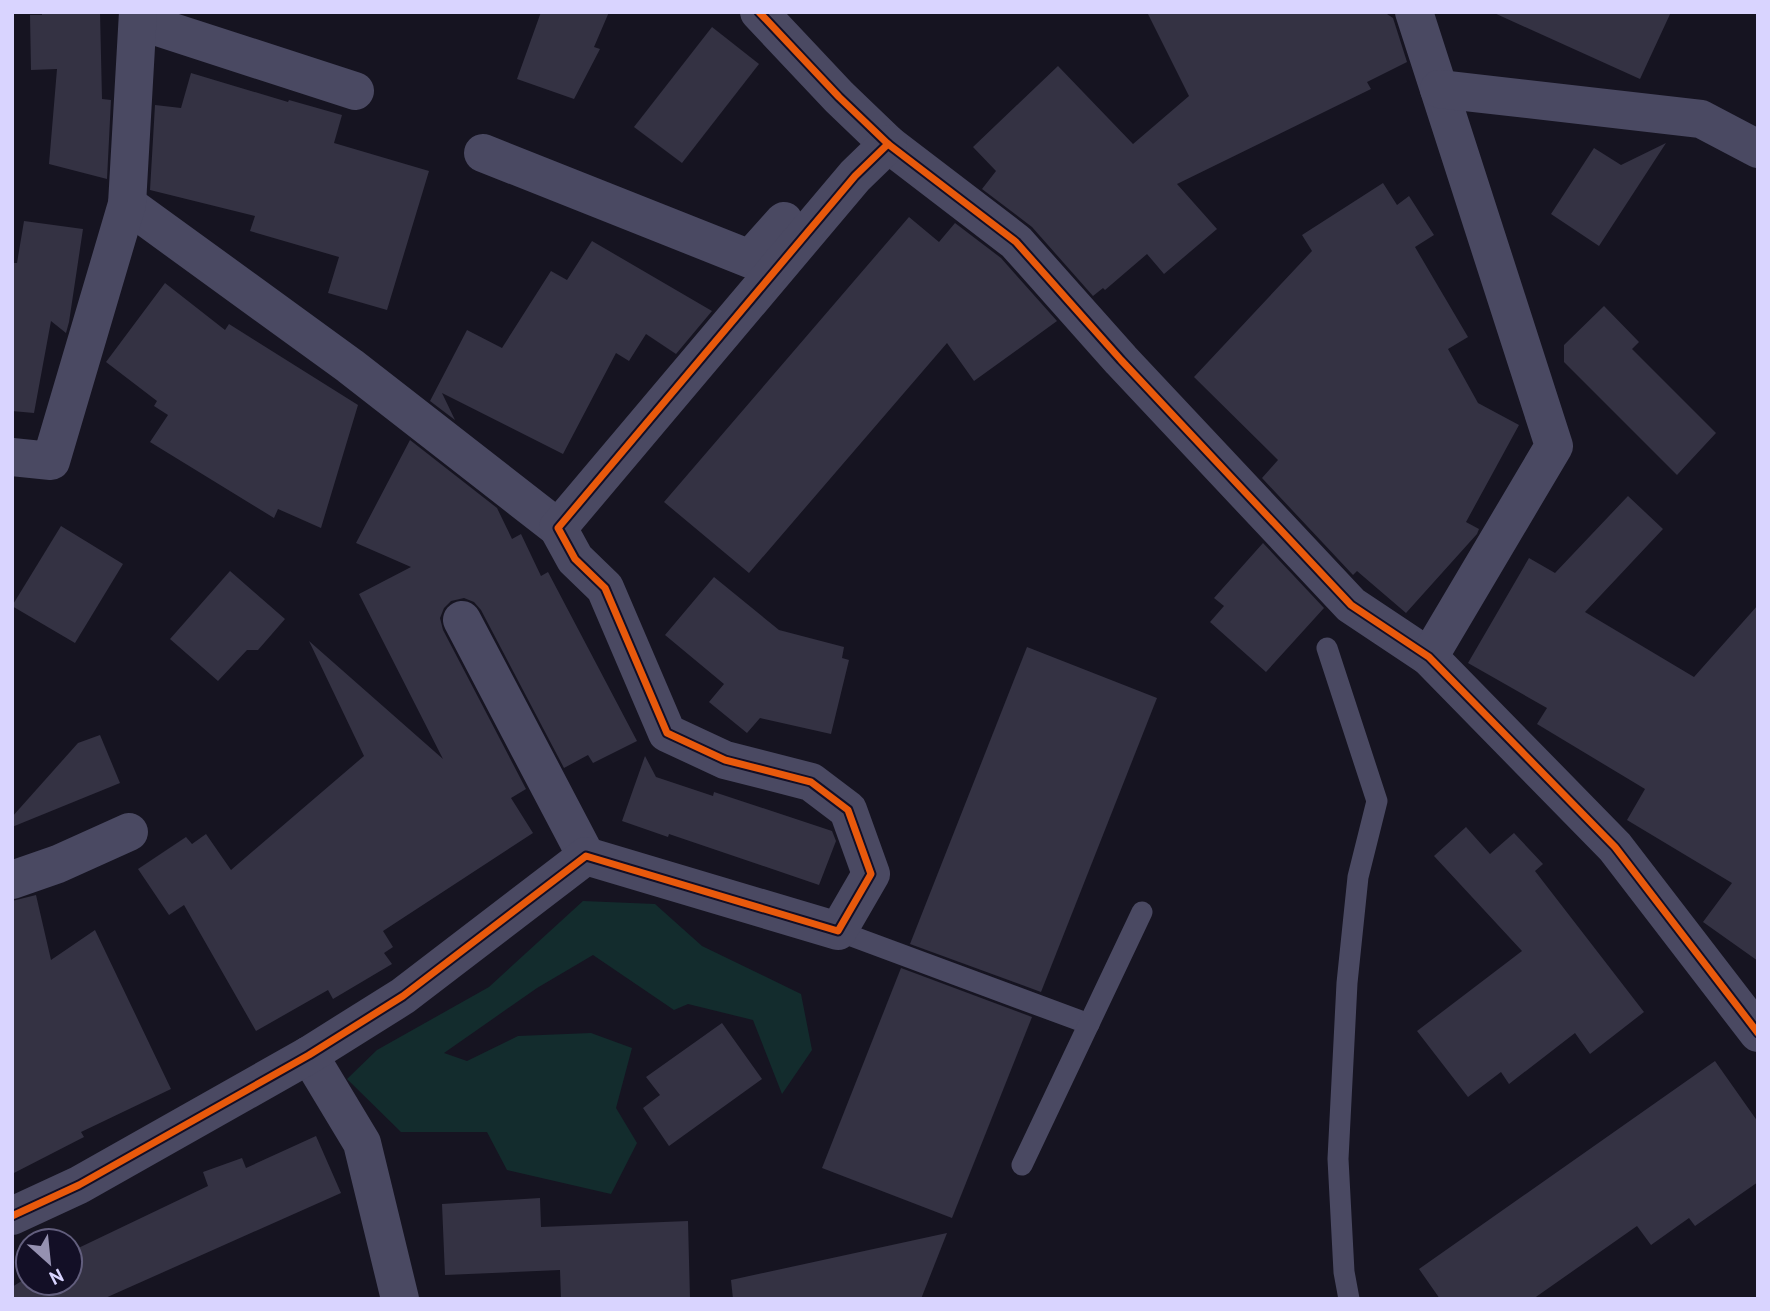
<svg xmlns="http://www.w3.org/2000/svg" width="1770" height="1311" font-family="'PT Sans',sans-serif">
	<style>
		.green { fill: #132c2d }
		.building { fill: #343243 }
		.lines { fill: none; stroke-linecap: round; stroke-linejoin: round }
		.lane { stroke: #4a4962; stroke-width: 21 }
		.street { stroke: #4a4962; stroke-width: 38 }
		.cycleway-casing { stroke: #130f26; stroke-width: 11 }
		.cycleway { stroke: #e8590c; stroke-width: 7 }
	</style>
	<rect width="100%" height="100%" fill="#161421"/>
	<!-- green -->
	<path class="green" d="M 583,901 L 655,904 L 702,946 L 801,994 L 812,1050 L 782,1094 L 753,1020 L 688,1004 L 674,1010 L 593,955 L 537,988 L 444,1053 L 467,1061 L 518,1036 L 591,1033 L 632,1048 L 616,1108 L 637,1143 L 611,1194 L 507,1170 L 487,1132 L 401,1132 L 347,1079 L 377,1050 L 489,987 Z"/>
	<!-- building -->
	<g class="building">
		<path d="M 42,12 L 100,12 L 102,99 L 111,100 L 107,179 L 49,164 L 57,69 L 31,70 L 30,15 L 42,15 Z"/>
		<path d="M 541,12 L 609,12 L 594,47 L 600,49 L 574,99 L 517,79 Z"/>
		<path d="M 1147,12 L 1384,12 L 1393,18 L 1407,62 L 1367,82 L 1371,89 L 1177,184 L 1217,229 L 1164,274 L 1147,254 L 1105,290 L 1103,288 L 1093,296 L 1032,227 L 982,189 L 996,171 L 973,147 L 1058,66 L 1133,144 L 1189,96 Z"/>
		<path d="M 1492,12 L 1671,12 L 1640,79 Z"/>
		<path d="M 712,27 L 759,64 L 682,163 L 634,127 Z"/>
		<path d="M 191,73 L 288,102 L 289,100 L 342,115 L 334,143 L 429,171 L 387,310 L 328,293 L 339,257 L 250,231 L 255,216 L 150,190 L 155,105 L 181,108 Z"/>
		<path d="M 1666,143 L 1599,246 L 1551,214 L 1594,148 L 1621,165 Z"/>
		<path d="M 1383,183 L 1397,205 L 1409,196 L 1434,235 L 1415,247 L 1468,337 L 1448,349 L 1478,403 L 1519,425 L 1466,522 L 1479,529 L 1477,534 L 1406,613 L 1357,571 L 1353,575 L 1262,478 L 1278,460 L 1194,377 L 1312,251 L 1302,235 Z"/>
		<path d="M 909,217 L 939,242 L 955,223 L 1001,258 L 1057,321 L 974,381 L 947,343 L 749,573 L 664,502 Z"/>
		<path d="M 24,221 L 83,229 L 69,322 L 66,333 L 51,321 L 34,413 L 12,411 L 12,263 L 17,263 Z"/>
		<path d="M 592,241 L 712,311 L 676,354 L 646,334 L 629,361 L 616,353 L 563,454 L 442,393 L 455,420 L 430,401 L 467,330 L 502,348 L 551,271 L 567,280 Z"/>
		<path d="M 165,283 L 225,330 L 229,324 L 358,405 L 321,528 L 278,509 L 274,518 L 150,442 L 168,415 L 154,406 L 157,401 L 106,362 Z"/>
		<path d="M 1604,306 L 1639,342 L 1632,349 L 1716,433 L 1677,475 L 1564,362 L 1564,345 Z"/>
		<path d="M 410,440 L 497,508 L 512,539 L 521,534 L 541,576 L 548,572 L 637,741 L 593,763 L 588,755 L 564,768 L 481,610 L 474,602 L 464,598 L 451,601 L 444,608 L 440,618 L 443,630 L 526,789 L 511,798 L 533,833 L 383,931 L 393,947 L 384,953 L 392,964 L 333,999 L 328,990 L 256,1031 L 184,905 L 169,915 L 138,869 L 186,837 L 192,844 L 206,834 L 231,870 L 364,756 L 309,641 L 443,759 L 359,594 L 411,567 L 356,543 Z"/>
		<path d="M 1628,496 L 1663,529 L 1585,612 L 1694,677 L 1758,605 L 1758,961 L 1703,922 L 1732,883 L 1627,820 L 1645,789 L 1537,724 L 1547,708 L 1468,663 L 1529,558 L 1555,573 Z"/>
		<path d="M 61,526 L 123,564 L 75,643 L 12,606 Z"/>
		<path d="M 1263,543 L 1324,608 L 1266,672 L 1210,622 L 1224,606 L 1214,598 Z"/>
		<path d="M 230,571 L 285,619 L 258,650 L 247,650 L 218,681 L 170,639 Z"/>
		<path d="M 714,577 L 779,630 L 844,647 L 842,658 L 849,660 L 831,734 L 760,718 L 747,733 L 709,702 L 724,684 L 665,635 Z"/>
		<path d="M 1027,647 L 1157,698 L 1041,992 L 910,944 Z"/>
		<path d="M 100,735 L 120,783 L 12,827 L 12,817 L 78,743 Z"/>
		<path d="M 645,756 L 656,777 L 713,796 L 714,792 L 832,831 L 836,841 L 819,885 L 669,834 L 668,837 L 622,821 Z"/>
		<path d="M 1466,827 L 1490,854 L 1514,833 L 1543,864 L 1535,871 L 1644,1012 L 1590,1054 L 1575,1033 L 1509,1084 L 1501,1072 L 1468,1097 L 1417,1031 L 1522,951 L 1434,856 Z"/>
		<path d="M 36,895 L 51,960 L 95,930 L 171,1089 L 81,1132 L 84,1137 L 12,1174 L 12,901 Z"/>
		<path d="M 901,968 L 1032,1017 L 952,1218 L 822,1168 Z"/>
		<path d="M 722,1023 L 762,1079 L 669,1146 L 643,1108 L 660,1095 L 646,1077 Z"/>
		<path d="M 1715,1061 L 1758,1122 L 1758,1182 L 1695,1226 L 1689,1218 L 1651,1245 L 1637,1226 L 1533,1299 L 1440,1299 L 1419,1269 Z"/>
		<path d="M 316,1136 L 341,1193 L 103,1299 L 12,1299 L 12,1287 L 28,1277 L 28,1283 L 70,1283 L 70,1252 L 208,1186 L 203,1172 L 242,1158 L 246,1168 Z"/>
		<path d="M 540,1198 L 541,1227 L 688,1221 L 690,1299 L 561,1299 L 560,1270 L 445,1275 L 442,1204 Z"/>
		<path d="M 947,1233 L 921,1299 L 733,1299 L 731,1280 Z"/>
	</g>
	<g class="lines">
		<!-- lane -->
		<g class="lane">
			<path d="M 1327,648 L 1377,801 L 1358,877 L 1347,983 L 1338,1159 L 1344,1272 L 1349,1299"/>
			<path d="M 838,931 L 1089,1024"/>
			<path d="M 1022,1165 L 1142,912"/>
		</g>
		<!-- street -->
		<g class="street">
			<path d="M 759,12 L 839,97 L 888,144 L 1016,242 L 1121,360 L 1351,605 L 1429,657 L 1615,847 L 1758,1033"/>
			<path d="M 1414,12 L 1554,446 L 1429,657"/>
			<path d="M 139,21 L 355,91"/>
			<path d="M 1439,89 L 1701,119 L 1758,149"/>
			<path d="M 483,153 L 750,259 L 784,221"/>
			<path d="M 127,204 L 350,366 L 558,528"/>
			<path d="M 12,457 L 51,461 L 127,204 L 138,12"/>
			<path d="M 462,620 L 586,856"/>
			<path d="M 12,880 L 58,864 L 129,832"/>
			<path d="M 309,1055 L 362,1143 L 400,1299"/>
			<path d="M 12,1216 L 79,1185 L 309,1055 L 403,996 L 586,856 L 838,931 L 871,874 L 848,810 L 811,782 L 725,760 L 667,733 L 605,588 L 575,559 L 558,528 L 855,176 L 888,144"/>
		</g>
		<defs>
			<g id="cycleway">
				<path d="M 759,12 L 839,97 L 888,144 L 1016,242 L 1121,360 L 1351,605 L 1429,657 L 1615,847 L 1758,1033"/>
				<path d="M 12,1216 L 79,1185 L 309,1055 L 403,996 L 586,856 L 838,931 L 871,874 L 848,810 L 811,782 L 725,760 L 667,733 L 605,588 L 575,559 L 558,528 L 855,176 L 888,144"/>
			</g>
		</defs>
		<!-- cycleway casing -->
		<use href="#cycleway" class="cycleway-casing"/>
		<!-- cycleway -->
		<use href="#cycleway" class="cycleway"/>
	</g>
	<!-- border -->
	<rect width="1770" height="1311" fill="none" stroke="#d9d4ff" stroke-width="28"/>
	<!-- north arrow -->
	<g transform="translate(49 1262) rotate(153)"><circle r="33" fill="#130f26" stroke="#625e7d" stroke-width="2"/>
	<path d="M0-5L12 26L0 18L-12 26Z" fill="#9591b1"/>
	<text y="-10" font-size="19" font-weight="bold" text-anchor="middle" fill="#d9d4ff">N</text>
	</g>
</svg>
